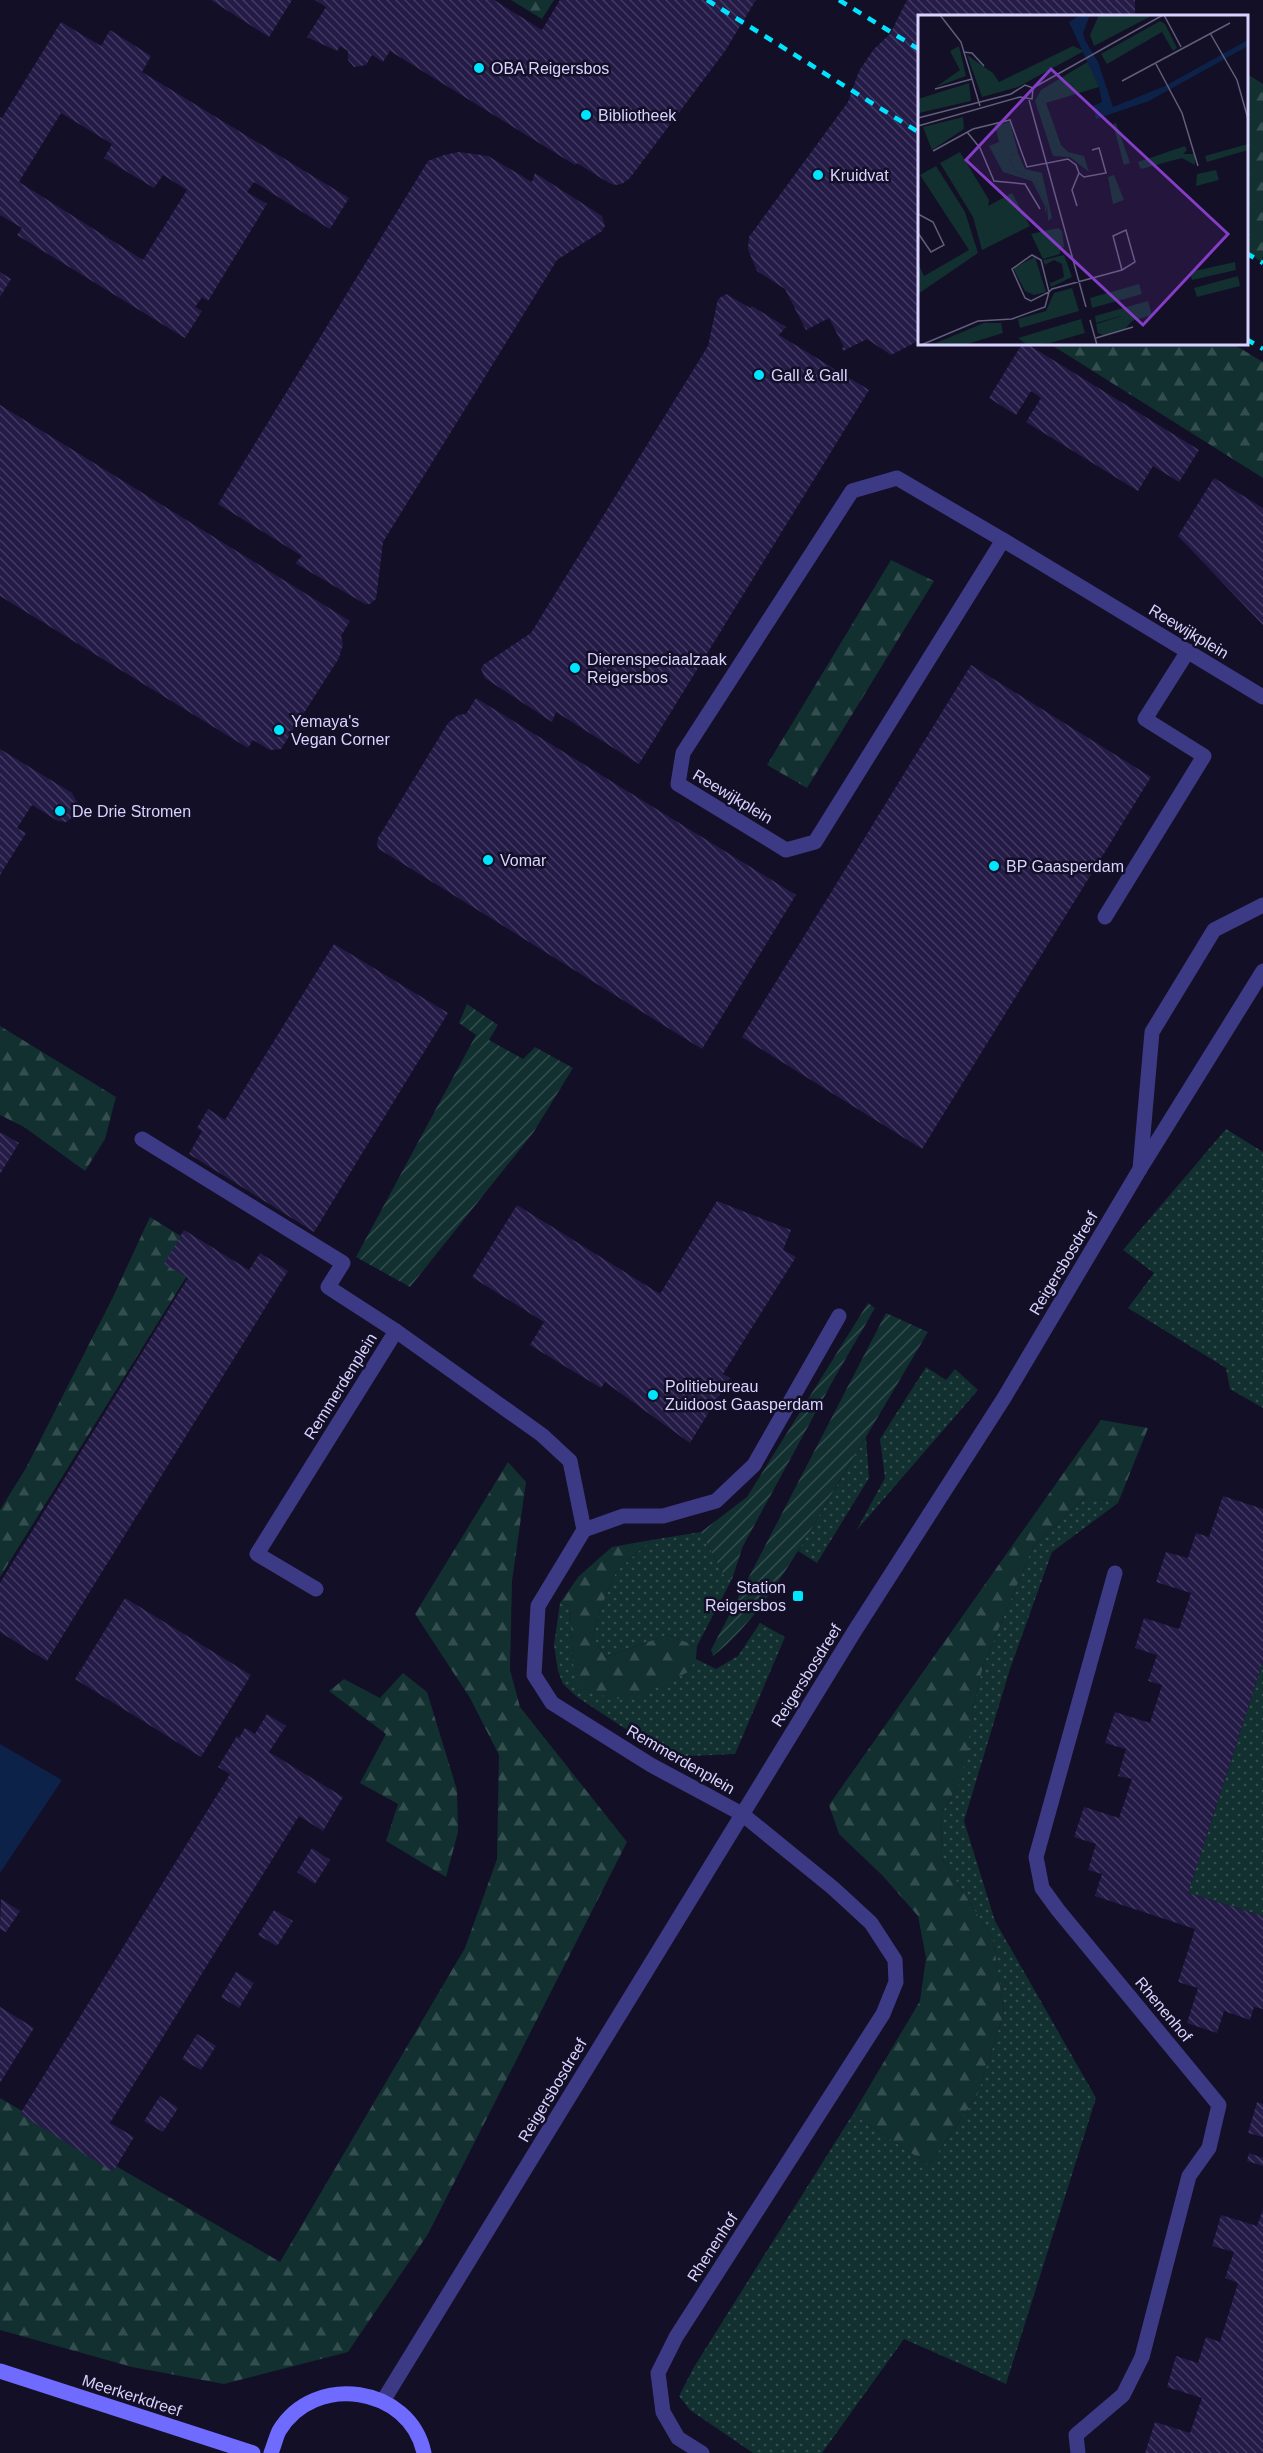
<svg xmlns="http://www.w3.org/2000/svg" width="1263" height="2453" font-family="Helvetica,sans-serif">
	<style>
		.grass { fill: url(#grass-dots) }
		.forest { fill: url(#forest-firs) }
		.garden { fill: url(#garden-furrows) }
		.water { fill: #0c2248 }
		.building { fill: url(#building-back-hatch); fill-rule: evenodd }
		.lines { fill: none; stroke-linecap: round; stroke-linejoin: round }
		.service { stroke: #3d3a85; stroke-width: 15 }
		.minor { stroke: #3d3a85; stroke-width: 15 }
		.tertiary { stroke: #3d3a85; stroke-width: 15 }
		.secondary { stroke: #6f6bff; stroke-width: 15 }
		.rail { stroke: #00e5ff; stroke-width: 4.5; stroke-dasharray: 9 8; stroke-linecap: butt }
		.poi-dot { fill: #00e5ff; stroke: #130f26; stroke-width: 2 }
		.labels { text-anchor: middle; stroke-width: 5; stroke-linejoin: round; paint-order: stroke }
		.poi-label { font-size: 16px; fill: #d9d4ff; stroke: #130f26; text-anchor: start }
		.street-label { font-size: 16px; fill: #d9d4ff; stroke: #130f26 }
		.inset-road { fill: none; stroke: #625e7d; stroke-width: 1.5 }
		.view { fill: #843dc5; fill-opacity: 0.15; stroke: #843dc5; stroke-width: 3 }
		.inset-edge { fill: none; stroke: #d9d4ff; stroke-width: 3 }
	</style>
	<defs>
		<pattern id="grass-dots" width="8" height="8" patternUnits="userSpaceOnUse" patternTransform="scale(1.5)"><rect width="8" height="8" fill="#12302f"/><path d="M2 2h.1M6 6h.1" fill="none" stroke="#344d4e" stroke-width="1.8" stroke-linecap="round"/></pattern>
		<pattern id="forest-firs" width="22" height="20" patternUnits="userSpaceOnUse" patternTransform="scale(1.5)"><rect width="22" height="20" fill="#12302f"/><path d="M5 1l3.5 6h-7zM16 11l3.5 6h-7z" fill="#344d4e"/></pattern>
		<pattern id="garden-furrows" width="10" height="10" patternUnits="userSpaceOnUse" patternTransform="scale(1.5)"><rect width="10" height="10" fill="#12302f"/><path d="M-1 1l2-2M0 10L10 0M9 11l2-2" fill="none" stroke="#344d4e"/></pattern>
		<pattern id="building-back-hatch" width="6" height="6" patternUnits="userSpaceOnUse" patternTransform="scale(1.5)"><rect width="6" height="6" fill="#241b47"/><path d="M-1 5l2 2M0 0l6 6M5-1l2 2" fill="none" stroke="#433b63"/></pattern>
	</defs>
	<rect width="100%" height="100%" fill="#130f26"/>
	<!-- grass -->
	<g class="grass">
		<path d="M 1226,1129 L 1263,1152 L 1263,1408 L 1230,1389 L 1226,1368 L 1128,1308 L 1154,1273 L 1123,1250 Z"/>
		<path d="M 926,1367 L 946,1380 L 955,1369 L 978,1390 L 856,1531 L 885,1478 L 880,1439 Z"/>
		<path d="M 866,1437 L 869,1478 L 817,1563 L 798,1551 Z"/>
		<path d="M 1085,1497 L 1118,1503 L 1052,1552 L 1010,1669 L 964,1821 L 995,1921 L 1096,2098 L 1006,2384 L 904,2339 L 822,2453 L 753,2453 L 690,2410 L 679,2396 L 694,2367 L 853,2114 L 929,2165 L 977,2096 L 1004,2013 L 993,1939 L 941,1857 L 942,1813 L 958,1785 L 973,1707 L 983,1666 L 1033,1547 Z"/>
		<path d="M 701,1532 L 726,1579 L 732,1579 L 697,1646 L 667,1635 L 606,1657 L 593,1637 L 599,1612 L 616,1572 L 651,1540 Z"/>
		<path d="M 560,1603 L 570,1606 L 573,1664 L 688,1672 L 696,1659 L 716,1669 L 738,1656 L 760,1623 L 785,1637 L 735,1754 L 668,1757 L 577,1697 L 563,1684 L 558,1671 L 554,1645 Z"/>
		<path d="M 1263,1661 L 1263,1916 L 1188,1893 Z"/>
	</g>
	<!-- forest -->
	<g class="forest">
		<path d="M 511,0 L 554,0 L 542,19 Z"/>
		<path d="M 1247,74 L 1263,84 L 1263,263 L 1247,252 Z"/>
		<path d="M 1050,344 L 1233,344 L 1263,362 L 1263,478 Z"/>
		<path d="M 891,560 L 934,581 L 807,788 L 767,765 Z"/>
		<path d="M 0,1026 L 116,1097 L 105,1139 L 85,1171 L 24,1127 L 0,1115 Z"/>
		<path d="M 150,1217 L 203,1250 L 0,1577 L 0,1510 L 26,1468 L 112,1299 Z"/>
		<path d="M 1101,1420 L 1148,1428 L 1118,1503 L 1085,1497 L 1033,1547 L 983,1666 L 973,1707 L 967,1757 L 958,1785 L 942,1813 L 941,1857 L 993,1939 L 1004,2013 L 977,2096 L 929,2165 L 853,2114 L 920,2001 L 926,1958 L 918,1916 L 883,1876 L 839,1834 L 829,1805 Z"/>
		<path d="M 508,1462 L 526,1482 L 512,1581 L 510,1670 L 520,1707 L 627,1842 L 428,2234 L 348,2352 L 224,2384 L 132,2367 L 0,2330 L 0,2098 L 280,2262 L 465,1948 L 497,1859 L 499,1755 L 470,1698 L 415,1614 Z"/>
		<path d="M 651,1540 L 616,1572 L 599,1612 L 593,1637 L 606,1657 L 667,1635 L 697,1646 L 696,1659 L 688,1672 L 629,1701 L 580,1691 L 573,1664 L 570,1606 L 560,1603 L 579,1576 L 612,1547 Z"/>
		<path d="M 403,1673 L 427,1692 L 457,1790 L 458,1832 L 446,1877 L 386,1841 L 398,1804 L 360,1783 L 386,1734 L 329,1691 L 344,1679 L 380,1698 Z"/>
	</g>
	<!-- garden -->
	<g class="garden">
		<path d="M 467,1004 L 498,1025 L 489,1040 L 523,1059 L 535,1047 L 573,1068 L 533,1133 L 410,1287 L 356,1257 L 476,1035 L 459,1023 Z"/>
		<path d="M 868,1303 L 875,1308 L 835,1377 L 743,1546 L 732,1579 L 726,1579 L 701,1532 L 747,1497 Z"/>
		<path d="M 886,1313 L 928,1332 C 897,1385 866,1437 834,1490 C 803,1543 761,1619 713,1656 L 711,1650 Z"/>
	</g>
	<!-- water -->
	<path class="water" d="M 0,1744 L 62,1780 L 0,1873 Z"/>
	<!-- building -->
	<g class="building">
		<path d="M 211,0 L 292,0 L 269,37 Z"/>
		<path d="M 315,0 L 494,0 L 542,30 L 560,0 L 756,0 L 725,51 L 630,178 L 622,184 L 615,185 L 609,183 L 577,163 L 575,165 L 390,51 L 383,62 L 372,55 L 366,65 L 354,67 L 348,60 L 348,51 L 340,46 L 337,51 L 307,37 L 326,7 Z"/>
		<path d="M 907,0 L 1135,0 L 1135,16 L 920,16 L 920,340 L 891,355 L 867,339 L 843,351 L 842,348 L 844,347 L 829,318 L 806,330 L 785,289 L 757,271 L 748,249 L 749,237 L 848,102 L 859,71 L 874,49 L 890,34 Z"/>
		<path d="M 61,22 L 101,46 L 110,30 L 151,56 L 142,72 L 349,198 L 330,229 L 254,182 L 247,192 L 267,204 L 208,301 L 202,297 L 195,307 L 202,311 L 185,338 L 17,235 L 22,228 L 0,215 L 0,117 L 2,118 ZM 61,113 L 112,144 L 104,158 L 154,188 L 163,175 L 187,190 L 143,260 L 19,182 Z"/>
		<path d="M 459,152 L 488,156 L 532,182 L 535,173 L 602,216 L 605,226 L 602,231 L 557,260 L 383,542 L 376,599 L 370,604 L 365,604 L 295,563 L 302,556 L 218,504 L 428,161 L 444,155 Z"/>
		<path d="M 0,272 L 11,279 L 0,297 Z"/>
		<path d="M 726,294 L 750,308 L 752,306 L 786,327 L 779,335 L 869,390 L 639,764 L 556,712 L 552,722 L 485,678 L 481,669 L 483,665 L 531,633 L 708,346 L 718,299 Z"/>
		<path d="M 1022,344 L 1027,344 L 1199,450 L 1179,482 L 1153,466 L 1138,491 L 1026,422 L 1041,398 L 1031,391 L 1016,415 L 989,398 Z"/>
		<path d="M 0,405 L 350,621 L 341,636 L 343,644 L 339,658 L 281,749 L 270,750 L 253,740 L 248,748 L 0,596 Z"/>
		<path d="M 1214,478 L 1263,508 L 1263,625 L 1178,536 Z"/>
		<path d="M 971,665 L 1151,777 L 922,1149 L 742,1037 Z"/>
		<path d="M 476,698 L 796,895 L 702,1049 L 379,849 L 377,844 L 378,838 L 448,723 L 458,715 L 466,714 Z"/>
		<path d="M 0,749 L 72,793 L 79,805 L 77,815 L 66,822 L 58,821 L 32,805 L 17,828 L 26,833 L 0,875 Z"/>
		<path d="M 334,944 L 448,1013 L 314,1232 L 189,1154 L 202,1131 L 197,1128 L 208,1109 L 225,1120 Z"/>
		<path d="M 0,1132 L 19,1143 L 0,1174 Z"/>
		<path d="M 717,1201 L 791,1230 L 783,1250 L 796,1257 L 723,1374 L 730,1378 L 690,1443 L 605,1382 L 601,1388 L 530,1345 L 544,1322 L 472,1277 L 517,1205 L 660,1294 Z"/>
		<path d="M 184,1230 L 249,1270 L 260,1253 L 288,1271 L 47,1661 L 0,1632 L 0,1583 L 188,1278 L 164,1264 Z"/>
		<path d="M 1223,1496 L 1263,1509 L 1263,1661 L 1188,1893 L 1263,1916 L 1263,2009 L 1254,2007 L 1250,2020 L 1224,2011 L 1217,2033 L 1187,2023 L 1198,1988 L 1178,1982 L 1195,1929 L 1095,1896 L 1102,1874 L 1088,1870 L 1096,1844 L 1074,1837 L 1084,1807 L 1119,1818 L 1132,1779 L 1118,1776 L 1126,1749 L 1105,1743 L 1115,1712 L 1150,1723 L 1162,1685 L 1148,1681 L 1157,1655 L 1135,1648 L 1144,1618 L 1179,1629 L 1191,1593 L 1156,1582 L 1166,1552 L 1188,1558 L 1196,1533 L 1209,1537 Z"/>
		<path d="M 125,1598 L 251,1675 L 201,1757 L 75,1679 Z"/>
		<path d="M 267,1714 L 286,1726 L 269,1752 L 343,1797 L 323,1831 L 299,1816 L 110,2123 L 134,2137 L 113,2172 L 20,2114 L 230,1774 L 218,1767 L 237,1736 L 239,1738 L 245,1728 L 255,1734 Z"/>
		<path d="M 312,1848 L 330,1860 L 315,1884 L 297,1872 Z"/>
		<path d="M 1,1899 L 20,1911 L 6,1932 L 0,1929 Z"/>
		<path d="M 274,1910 L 293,1921 L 277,1946 L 258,1935 Z"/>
		<path d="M 236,1972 L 254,1983 L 239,2008 L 221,1997 Z"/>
		<path d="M 0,2007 L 34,2028 L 0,2083 Z"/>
		<path d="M 197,2034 L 216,2046 L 201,2070 L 182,2059 Z"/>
		<path d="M 160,2096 L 178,2108 L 163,2132 L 144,2121 Z"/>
		<path d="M 1257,2102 L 1263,2104 L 1263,2137 L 1248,2133 Z"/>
		<path d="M 1249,2153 L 1263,2158 L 1263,2166 L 1247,2161 Z"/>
		<path d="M 1263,2209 L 1263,2453 L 1145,2453 L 1155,2422 L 1190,2433 L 1202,2398 L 1167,2387 L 1176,2356 L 1198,2363 L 1206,2337 L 1220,2342 L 1238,2283 L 1225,2278 L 1234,2252 L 1212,2246 L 1221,2215 L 1257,2226 Z"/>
	</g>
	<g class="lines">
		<!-- service -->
		<g class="service">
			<path d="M 1105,917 L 1204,756 L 1145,719 L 1188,651"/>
			<path d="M 142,1139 L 343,1263 L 328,1287 L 396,1331"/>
			<path d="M 1140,1169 L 1152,1032 L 1214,930 L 1263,905"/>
		</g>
		<!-- minor -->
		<g class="minor">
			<path d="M 897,478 L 1003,540 L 815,842 L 786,850 L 678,784 L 683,753 L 852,491 Z"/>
			<path d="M 1003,540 L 1263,697"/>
			<path d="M 316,1589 L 257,1554 L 396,1331 L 542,1435 L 570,1461 L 584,1530"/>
			<path d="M 702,2453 L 678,2438 L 663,2412 L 658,2373 L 676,2337 L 883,2014 L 896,1982 L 895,1960 L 871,1923 L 833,1888 L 742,1814 L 651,1765 L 552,1703 L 534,1675 L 538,1606 L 584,1530 L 623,1516 L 663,1516 L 716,1501 L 754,1465 L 839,1316"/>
			<path d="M 1078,2453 L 1076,2435 L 1123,2395 L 1142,2357 L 1189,2176 L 1209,2148 L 1219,2105 L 1058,1910 L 1042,1888 L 1036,1857 L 1115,1573"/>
		</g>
		<!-- tertiary -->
		<path class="tertiary" d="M 383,2401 L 854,1632 L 1004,1398 L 1140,1169 L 1263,971"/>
		<!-- secondary -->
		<g class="secondary">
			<path d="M 0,2371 L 253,2453"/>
			<path d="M 271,2453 C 274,2446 276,2437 279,2431 C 314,2372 410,2386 424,2453"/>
		</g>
		<!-- rail -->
		<g class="rail">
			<path d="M 707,0 L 920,133"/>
			<path d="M 839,0 L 920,50"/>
			<path d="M 1246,253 L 1263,263"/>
			<path d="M 1246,339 L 1263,349"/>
		</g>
	</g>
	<!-- markers -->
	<g class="poi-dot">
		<circle cx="479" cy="68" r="6"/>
		<circle cx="586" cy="115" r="6"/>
		<circle cx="818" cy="175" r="6"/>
		<circle cx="759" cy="375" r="6"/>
		<circle cx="575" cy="668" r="6"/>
		<circle cx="279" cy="730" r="6"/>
		<circle cx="60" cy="811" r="6"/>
		<circle cx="488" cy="860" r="6"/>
		<circle cx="994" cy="866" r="6"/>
		<circle cx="653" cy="1395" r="6"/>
		<rect x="792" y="1590" width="12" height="12" rx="3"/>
	</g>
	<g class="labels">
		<!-- poi labels -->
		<g class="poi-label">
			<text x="491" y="74">OBA Reigersbos</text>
			<text x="598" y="121">Bibliotheek</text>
			<text x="830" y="181">Kruidvat</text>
			<text x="771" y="381">Gall &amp; Gall</text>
			<text x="587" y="665">Dierenspeciaalzaak<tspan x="587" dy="18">Reigersbos</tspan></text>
			<text x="291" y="727">Yemaya's<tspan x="291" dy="18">Vegan Corner</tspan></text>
			<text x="72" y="817">De Drie Stromen</text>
			<text x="500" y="866">Vomar</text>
			<text x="1006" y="872">BP Gaasperdam</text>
			<text x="665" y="1392">Politiebureau<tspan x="665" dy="18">Zuidoost Gaasperdam</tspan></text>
			<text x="786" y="1593" text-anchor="end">Station<tspan x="786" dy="18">Reigersbos</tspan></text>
		</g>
		<!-- street labels -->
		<g class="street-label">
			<text transform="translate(1189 631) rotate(31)" y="6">Reewijkplein</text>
			<text transform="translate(733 796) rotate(31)" y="6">Reewijkplein</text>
			<text transform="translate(1063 1263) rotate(-59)" y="6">Reigersbosdreef</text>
			<text transform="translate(340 1386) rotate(-58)" y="6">Remmerdenplein</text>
			<text transform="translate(806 1675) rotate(-58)" y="6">Reigersbosdreef</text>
			<text transform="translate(681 1759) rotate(30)" y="6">Remmerdenplein</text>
			<text transform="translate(1164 2009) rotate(50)" y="6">Rhenenhof</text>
			<text transform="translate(552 2090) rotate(-59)" y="6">Reigersbosdreef</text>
			<text transform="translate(712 2247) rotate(-57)" y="6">Rhenenhof</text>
			<text transform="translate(132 2395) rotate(18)" y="6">Meerkerkdreef</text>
		</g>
	</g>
	<!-- overview -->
	<g transform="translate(918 15)">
		<rect width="330" height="330" fill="#130f26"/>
		<path d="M 181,0 L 235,0 L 176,31 L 172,20 ZM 242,6 L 247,9 L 259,33 L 255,36 L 244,17 L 189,49 L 183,39 ZM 92,107 L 100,138 L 92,141 L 93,149 L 98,156 L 116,165 L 129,190 L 127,199 L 127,191 L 114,166 L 85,157 L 71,131 L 81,127 L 77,110 ZM 42,137 L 71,185 L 70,191 L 94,178 L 112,211 L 64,235 L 55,202 L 22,148 ZM 18,151 L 47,197 L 60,238 L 0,279 L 0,248 L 6,261 L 51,235 L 2,160 ZM 140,213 L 144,216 L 146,232 L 142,233 L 142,239 L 125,244 L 113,219 ZM 146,240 L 154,262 L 133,272 L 131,265 L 133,268 L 146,262 L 144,249 L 136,245 L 127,250 L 125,245 ZM 117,242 L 128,277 L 116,280 L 107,276 L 95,253 ZM 204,301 L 207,314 L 185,320 L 180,318 L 178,309 Z" fill="#12302f"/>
		<path d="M 41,31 L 48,61 L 18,72 L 42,55 L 32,36 ZM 155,31 L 166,36 L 100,72 L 64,82 L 49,40 L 75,58 L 81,67 ZM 171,46 L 181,72 L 128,88 L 143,130 L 150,137 L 166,141 L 171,157 L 152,142 L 135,141 L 117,86 L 123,75 ZM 51,68 L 53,86 L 1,98 L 0,84 ZM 45,102 L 46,114 L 14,135 L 5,112 ZM 198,108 L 212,148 L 206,150 L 195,109 ZM 330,129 L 330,135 L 289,147 L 287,141 ZM 267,131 L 269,135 L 265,139 L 277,139 L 277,150 L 264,143 L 223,154 L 221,150 L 220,147 ZM 100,138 L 107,154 L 124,158 L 134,203 L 130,206 L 129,190 L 116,165 L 98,156 L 93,149 L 92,141 ZM 298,155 L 301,165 L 278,171 L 279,159 ZM 317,247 L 318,255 L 274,265 L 272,257 ZM 320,261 L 322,271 L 279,282 L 276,273 ZM 221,269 L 224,279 L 174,293 L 172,283 ZM 154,273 L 161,296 L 102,313 L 100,304 L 128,296 L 136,278 ZM 230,286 L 234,300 L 214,306 L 207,314 L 203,301 L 178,308 L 177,301 ZM 163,304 L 167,318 L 132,328 L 109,330 L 100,323 ZM 66,308 L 83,308 L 85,318 L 46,330 L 13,330 Z" fill="#12302f"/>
		<path d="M 196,160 L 206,185 L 195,189 L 190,162 Z" fill="#12302f"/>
		<path d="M 162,0 L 172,0 L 165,18 L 167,25 L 180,47 L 195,92 L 247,71 L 330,25 L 330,31 L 231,86 L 178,104 L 175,91 L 184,87 L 181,72 L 151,7 Z" fill="#0c2248"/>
		<path class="inset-road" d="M 22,0 L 43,27 L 62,91M 246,0 L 263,32M 292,18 L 319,65 L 330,104M 45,37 L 54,38 L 66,51M 238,49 L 264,98 L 280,151M 204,66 L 312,8M 115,73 L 245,0M 17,74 L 54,64M 102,82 L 114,84 L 115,73M 111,85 L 168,292M 0,103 L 93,79 L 107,70 L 115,73M 0,111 L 102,82M 49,117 L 62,133 L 76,166 L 107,169 L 122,194M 15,136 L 55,114 L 92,105 L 109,152 L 150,144 L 158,150 L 161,158 L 154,175 L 159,191M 161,158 L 166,162 L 188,158 L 181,133 L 174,135M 0,188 L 0,199 L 15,207 L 26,230 L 13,237 L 0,218M 208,215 L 217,247 L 204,255 L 195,221 ZM 172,305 L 179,330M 178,323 L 215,312M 3,330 L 60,306 L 94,304 L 127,292 L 131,277 L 123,245 L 114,240 L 94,254 L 107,283 L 113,286 L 131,277 L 134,274 L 204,255"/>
		<path class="view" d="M 133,54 L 310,219 L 225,310 L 48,145 Z"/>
		<rect width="330" height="330" class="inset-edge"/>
	</g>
</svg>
